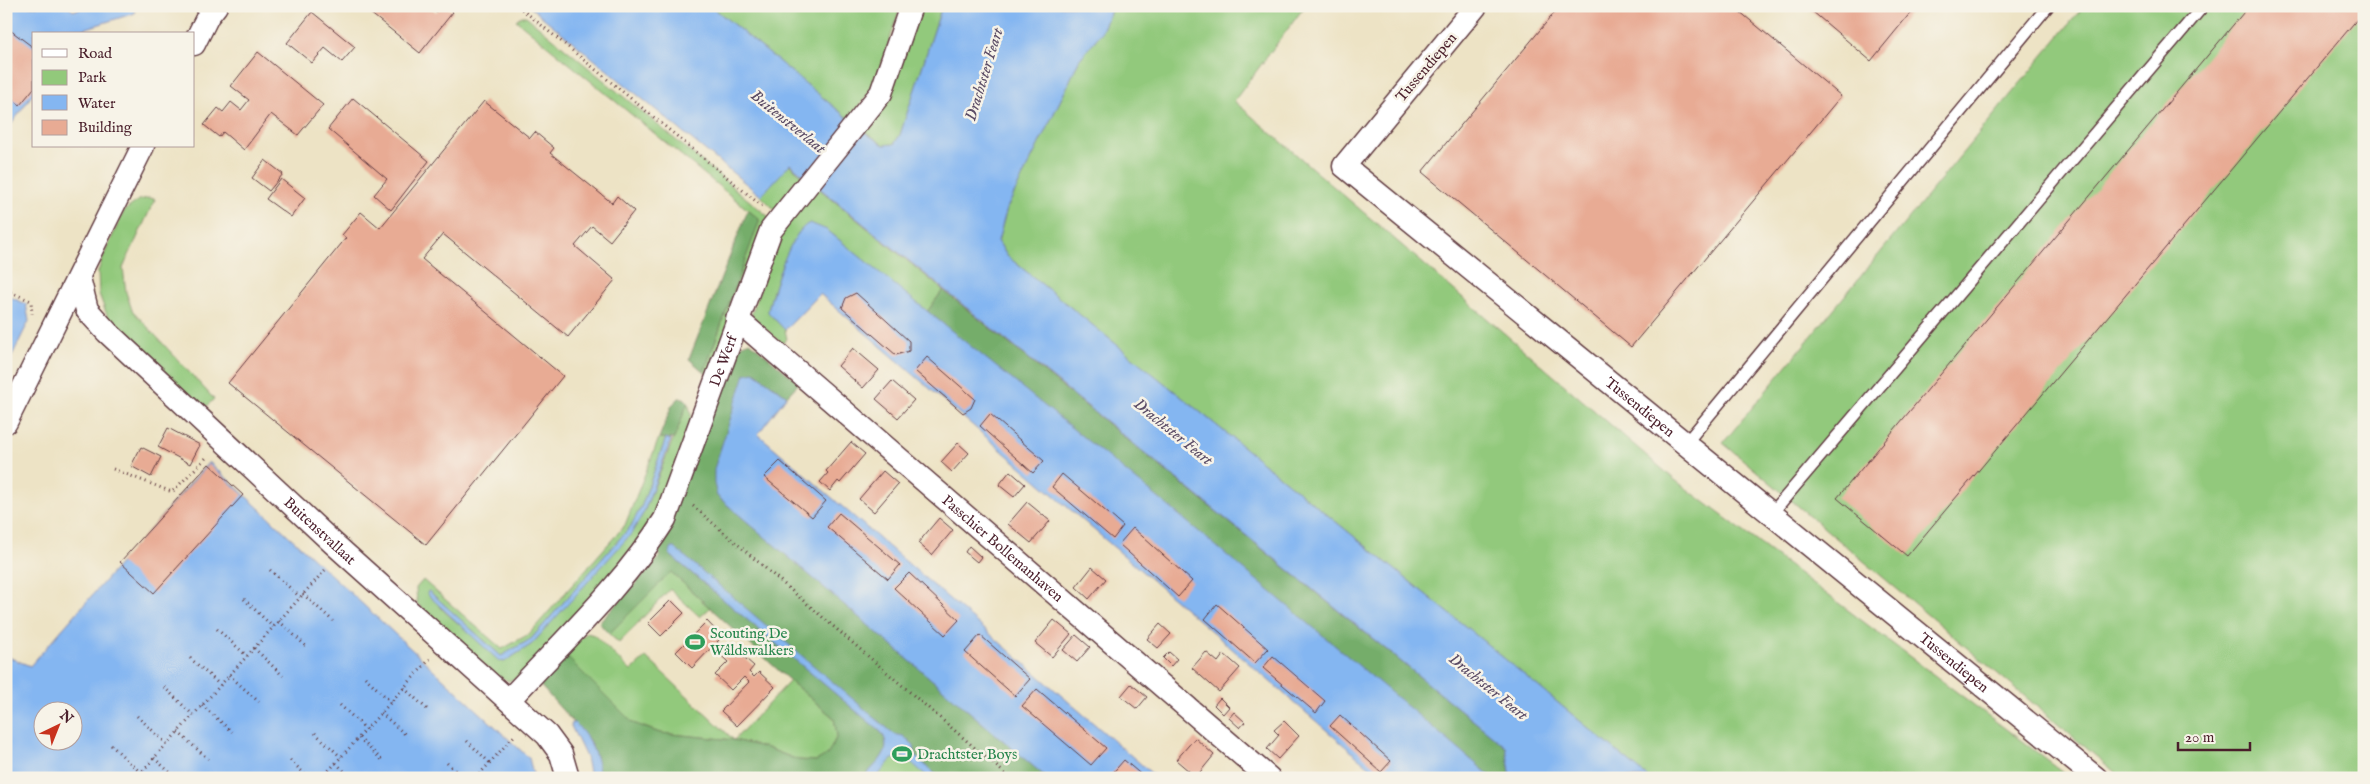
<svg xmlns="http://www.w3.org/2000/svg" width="2370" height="784" font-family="'IM FELL English',serif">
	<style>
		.green { fill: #92c97b; stroke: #6e7453 }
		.forest { fill: #75ad6b; stroke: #60664b }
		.water { fill: #84b6f1; stroke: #676a8e; fill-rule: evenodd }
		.building { fill: #e8ab94 }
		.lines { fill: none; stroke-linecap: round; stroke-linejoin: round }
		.service-casing { stroke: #623c42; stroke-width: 14 }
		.minor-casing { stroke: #623c42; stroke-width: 25 }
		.path { stroke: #623c42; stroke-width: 3; stroke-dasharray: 1 4; stroke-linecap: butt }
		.service { stroke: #fff; stroke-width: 11 }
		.minor { stroke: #fff; stroke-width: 22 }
		.labels { text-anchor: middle; stroke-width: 5; stroke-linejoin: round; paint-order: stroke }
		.street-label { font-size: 15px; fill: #4a1f2b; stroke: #f7f3e8 }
		.leisure-label { font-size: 15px; fill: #27864d; stroke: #f7f3e8; text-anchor: start }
		.water-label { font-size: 16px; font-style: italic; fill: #5b4c66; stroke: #f7f3e8 }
	</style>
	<rect width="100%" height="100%" fill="#f7f3e8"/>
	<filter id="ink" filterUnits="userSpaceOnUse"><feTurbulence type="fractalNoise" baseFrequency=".02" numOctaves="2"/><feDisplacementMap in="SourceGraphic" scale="10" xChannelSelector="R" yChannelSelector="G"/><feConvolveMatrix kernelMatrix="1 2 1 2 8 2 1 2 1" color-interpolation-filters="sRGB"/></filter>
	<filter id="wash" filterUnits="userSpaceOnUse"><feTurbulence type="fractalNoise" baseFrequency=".0096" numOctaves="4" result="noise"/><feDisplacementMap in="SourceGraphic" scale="20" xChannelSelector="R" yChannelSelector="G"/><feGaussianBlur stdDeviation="1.12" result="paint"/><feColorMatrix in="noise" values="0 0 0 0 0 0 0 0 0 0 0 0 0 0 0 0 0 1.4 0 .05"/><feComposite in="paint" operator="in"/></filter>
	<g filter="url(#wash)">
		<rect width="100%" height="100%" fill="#ede3c5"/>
		<!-- green -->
		<g class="green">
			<path d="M 711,6 L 901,6 L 875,84 L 850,120 Z"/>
			<path d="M 920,6 L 942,6 L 900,135 L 894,144 L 884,145 L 864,131 Z"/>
			<path d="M 1113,6 L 1305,6 L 1234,101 L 1675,480 L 2071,778 L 1649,778 L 1471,631 L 1007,256 L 998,241 L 1007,208 L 1066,89 L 1079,60 L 1101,33 Z"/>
			<path d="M 2084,6 L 2364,6 L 2364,778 L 2122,778 L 1723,443 Z"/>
			<path d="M 521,16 L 526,16 L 769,217 L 709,375 L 704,372 L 759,219 L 516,20 Z"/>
			<path d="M 789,164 L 804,177 L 776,211 L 761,196 Z"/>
			<path d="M 817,187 L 943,290 L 927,312 L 827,230 L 799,232 C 785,257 773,284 768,312 L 785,330 L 787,339 L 782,344 L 751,316 L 778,237 Z"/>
			<path d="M 148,198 L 155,199 L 123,268 L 126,292 L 132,310 L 214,399 L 204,409 L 108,318 L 99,294 L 98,272 L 102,259 L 124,211 L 139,200 Z"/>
			<path d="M 688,402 L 692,419 L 665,497 L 643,538 L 520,677 L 509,681 L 497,677 L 417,604 L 416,588 L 423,580 L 502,649 L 529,634 L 625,525 L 659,438 L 666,438 L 642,505 L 631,526 L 531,639 L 501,656 L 430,592 L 427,592 L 446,613 L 504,662 L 532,644 L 636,526 L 644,512 Z"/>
			<path d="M 671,572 L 710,608 L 700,617 L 670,589 L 619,643 L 609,634 Z"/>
			<path d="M 587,633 L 594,635 L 631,671 L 646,657 L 734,740 L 790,681 L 834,718 L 837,736 L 828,755 L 816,761 L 798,760 L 767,748 L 734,740 L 660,733 L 633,723 L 563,653 Z"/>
			<path d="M 897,722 L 961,778 L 851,778 Z"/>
		</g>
		<!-- forest -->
		<g class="forest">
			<path d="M 748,210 L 759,219 L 759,222 L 704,372 L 689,359 Z"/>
			<path d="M 943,290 L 1506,747 L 1510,772 L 1506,778 L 1493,778 L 927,312 Z"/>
			<path d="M 750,342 L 799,383 L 787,396 L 754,372 L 717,496 L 1047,778 L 940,778 L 915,756 L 915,749 L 894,734 L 669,554 L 881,732 C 895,751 876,763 863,778 L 663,778 L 656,773 L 644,771 L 634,778 L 599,778 L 596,756 L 589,740 L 537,682 L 563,653 L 633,723 L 660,733 L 734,740 L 767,748 L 798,760 L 816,761 L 828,754 L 837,736 L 834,718 L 790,681 L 671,572 L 609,634 L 599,623 L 661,556 L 655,550 L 737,347 Z"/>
			<path d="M 679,398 L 684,398 L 688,402 L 674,439 L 659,438 L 672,405 Z"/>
		</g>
		<!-- water -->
		<g class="water">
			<path d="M 6,6 L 68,6 L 73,11 L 87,6 L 133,6 L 135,13 L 84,29 L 80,34 L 34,34 L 34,92 L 6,132 Z"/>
			<path d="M 529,6 L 711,6 L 867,134 L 884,145 L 894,144 L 900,135 L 942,6 L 1113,6 L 1101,33 L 1079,60 L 1066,89 L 1007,208 L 998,241 L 1007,256 L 1471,631 L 1649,778 L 1506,778 L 1510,772 L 1506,747 L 790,164 L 761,196 Z"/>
			<path d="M 810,223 L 827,230 L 1167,505 L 1493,778 L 1382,778 L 820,294 L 785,330 L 768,312 C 771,293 791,229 810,223 Z"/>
			<path d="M 6,295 L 26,304 L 29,321 L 6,368 Z"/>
			<path d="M 754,372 L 787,396 L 758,434 L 1157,778 L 1047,778 L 717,496 L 714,483 L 714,469 L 745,374 Z"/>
			<path d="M 666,438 L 671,440 L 644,512 L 631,534 L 532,644 L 504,662 L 499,661 L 427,594 L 428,591 L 430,592 L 501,656 L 531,639 L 631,526 L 642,505 Z"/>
			<path d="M 209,462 L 529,758 L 534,778 L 6,778 L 6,656 L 30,666 ZM 42,712 L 72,712 L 72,742 L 42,742 Z"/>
			<path d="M 672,548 L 675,548 L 894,734 L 903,736 L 914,745 L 915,756 L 940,778 L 929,778 L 906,758 L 898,757 L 891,760 L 876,778 L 863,778 C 876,763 895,751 881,732 L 669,554 Z"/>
			<path d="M 575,723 C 589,737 600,758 599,778 L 590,778 L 586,757 L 571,726 L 572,723 Z"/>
		</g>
		<g id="blocks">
			<!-- building -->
			<g class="building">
				<path d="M 374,6 L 429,6 L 436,12 L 441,6 L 446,6 L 453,12 L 420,53 L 369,12 Z"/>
				<path d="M 1560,6 L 1733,6 L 1841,96 L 1631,347 L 1422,172 Z"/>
				<path d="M 1806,6 L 1916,6 L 1871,61 Z"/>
				<path d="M 2249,6 L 2364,6 L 2364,11 L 1907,556 L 1837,498 Z"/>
				<path d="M 312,12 L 355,47 L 342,62 L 325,48 L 312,63 L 287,43 Z"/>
				<path d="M 6,27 L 34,48 L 34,88 L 20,105 L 6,94 Z"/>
				<path d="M 258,52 L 323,105 L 298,135 L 271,114 L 244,150 L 223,132 L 219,137 L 204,125 L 218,108 L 223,112 L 231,102 L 241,110 L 249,100 L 231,86 Z"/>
				<path d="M 353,98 L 429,161 L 391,210 L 374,195 L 387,179 L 328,129 Z"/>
				<path d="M 484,101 L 530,138 L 535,132 L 554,148 L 550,153 L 612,203 L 617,196 L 634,211 L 610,241 L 592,226 L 575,246 L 615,280 L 568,337 L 443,234 L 422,259 L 563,376 L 426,545 L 228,383 L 346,238 L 342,235 L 361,212 L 380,228 Z"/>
				<path d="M 265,160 L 283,174 L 269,191 L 252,178 Z"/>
				<path d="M 281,179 L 305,198 L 291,217 L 266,199 Z"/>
				<path d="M 856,293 L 909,341 L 909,351 L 896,355 L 842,308 L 846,298 Z"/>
				<path d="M 853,348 L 879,370 L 863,388 L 838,366 Z"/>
				<path d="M 927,357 L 975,399 L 971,408 L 963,413 L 915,371 Z"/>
				<path d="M 892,381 L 914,400 L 898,418 L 876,399 Z"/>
				<path d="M 990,414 L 1044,461 L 1033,473 L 980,426 Z"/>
				<path d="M 168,428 L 200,445 L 190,464 L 158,447 Z"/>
				<path d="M 851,442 L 865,454 L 840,483 L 838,481 L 830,491 L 820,482 L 828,473 L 826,471 Z"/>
				<path d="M 958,443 L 969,453 L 952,472 L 941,462 Z"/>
				<path d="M 141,447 L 161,457 L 151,477 L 131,466 Z"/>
				<path d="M 780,461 L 826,501 L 812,517 L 764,477 Z"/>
				<path d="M 209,464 L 243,495 L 154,593 L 120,562 Z"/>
				<path d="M 883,471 L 898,484 L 874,512 L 859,499 Z"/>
				<path d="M 1010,471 L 1025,484 L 1014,497 L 999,485 Z"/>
				<path d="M 1062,474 L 1123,526 L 1113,539 L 1052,487 Z"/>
				<path d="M 1027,502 L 1050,521 L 1031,543 L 1008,524 Z"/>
				<path d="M 839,513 L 900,565 L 888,579 L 827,527 Z"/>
				<path d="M 939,518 L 953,530 L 932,555 L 918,543 Z"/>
				<path d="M 1133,528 L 1192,581 L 1178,597 L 1119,544 Z"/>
				<path d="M 969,546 L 981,557 L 977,562 L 965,552 Z"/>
				<path d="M 1092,567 L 1106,579 L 1089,599 L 1076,587 Z"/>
				<path d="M 909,573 L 959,620 L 945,635 L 894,588 Z"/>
				<path d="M 671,600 L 684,613 L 661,636 L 648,623 Z"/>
				<path d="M 1217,604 L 1268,649 L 1255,663 L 1205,619 Z"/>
				<path d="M 1054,620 L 1071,634 L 1052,657 L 1035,643 Z"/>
				<path d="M 707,621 L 722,637 L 717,642 L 733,657 L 738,652 L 754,666 L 749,672 L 754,677 L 759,672 L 775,687 L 737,726 L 721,711 L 749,682 L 744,677 L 731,690 L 715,675 L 728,662 L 712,647 L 692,668 L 676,652 Z"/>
				<path d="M 1160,624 L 1171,634 L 1158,648 L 1147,639 Z"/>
				<path d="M 980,635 L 1030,679 L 1015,696 L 965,652 Z"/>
				<path d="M 1076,635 L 1090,647 L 1077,662 L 1063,650 Z"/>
				<path d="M 1169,652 L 1177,659 L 1171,666 L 1163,658 Z"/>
				<path d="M 1206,652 L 1218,662 L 1224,654 L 1240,668 L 1219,692 L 1192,668 Z"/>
				<path d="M 1273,656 L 1325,701 L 1316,713 L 1263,668 Z"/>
				<path d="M 1131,684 L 1147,697 L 1137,709 L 1121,696 Z"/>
				<path d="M 1037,689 L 1106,748 L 1091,765 L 1022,706 Z"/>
				<path d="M 1220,698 L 1229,707 L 1223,714 L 1214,705 Z"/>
				<path d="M 1234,712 L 1245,722 L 1240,728 L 1229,718 Z"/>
				<path d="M 1340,715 L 1391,761 L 1381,772 L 1330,726 Z"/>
				<path d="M 1284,721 L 1299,736 L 1278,759 L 1267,749 L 1279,735 L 1274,730 Z"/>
				<path d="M 1195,738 L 1214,755 L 1196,777 L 1176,760 Z"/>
				<path d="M 1124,760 L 1145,778 L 1110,776 Z"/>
			</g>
		</g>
	</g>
	<g filter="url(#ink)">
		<use href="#blocks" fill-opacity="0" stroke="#623c42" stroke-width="1"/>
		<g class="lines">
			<defs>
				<g id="service">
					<path d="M 1686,443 L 2048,6"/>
					<path d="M 1772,513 L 2203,6"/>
				</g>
				<g id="minor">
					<path id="s1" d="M 1476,6 L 1344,166 L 2096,778"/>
					<path d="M 194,44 L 208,16 L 216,6"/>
					<path id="s2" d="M 79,278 L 87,310 L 107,332 L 333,543 L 547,735 L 561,754 L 568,778"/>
					<path id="s3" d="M 737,319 L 1269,778"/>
					<path d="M 6,422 L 143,146"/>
					<path id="s4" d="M 509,700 C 562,642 623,586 665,519 L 771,230 L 881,93 L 911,6"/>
				</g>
			</defs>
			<!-- service casing -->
			<use href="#service" class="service-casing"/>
			<!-- minor casing -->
			<use href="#minor" class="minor-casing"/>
			<!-- path -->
			<g class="path">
				<path d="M 498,6 L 501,8 L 502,6"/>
				<path d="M 518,6 L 762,206"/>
				<path d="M 6,290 L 31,301 L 32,314"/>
				<path d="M 113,469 L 172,492 L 208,456"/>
				<path d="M 693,506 L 1010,778"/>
				<path d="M 270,570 L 300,597"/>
				<path d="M 303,594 L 333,621"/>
				<path d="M 244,599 L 273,627"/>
				<path d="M 279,621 L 308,648"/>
				<path d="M 217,629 L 247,656"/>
				<path d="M 254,648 L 283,676"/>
				<path d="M 190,658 L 220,685"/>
				<path d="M 229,675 L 259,702"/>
				<path d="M 365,677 L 391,702"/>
				<path d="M 164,687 L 193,715"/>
				<path d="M 404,688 L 429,711"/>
				<path d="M 202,705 L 232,732"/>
				<path d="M 340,705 L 366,729"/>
				<path d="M 381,713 L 407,736"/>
				<path d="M 137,716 L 167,744"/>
				<path d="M 178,732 L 208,759"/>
				<path d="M 315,733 L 341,757"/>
				<path d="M 359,738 L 384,762"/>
				<path d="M 467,741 L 490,763"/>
				<path d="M 111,745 L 141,773"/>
				<path d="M 154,758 L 176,778"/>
				<path d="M 290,760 L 309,778"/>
				<path d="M 336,763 L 351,778"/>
				<path d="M 447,763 L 463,778"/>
				<path d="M 84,774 L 88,778"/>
				<path d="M 136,778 L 327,568"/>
				<path d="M 322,778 L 430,659"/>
				<path d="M 476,778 L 514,736"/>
			</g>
			<!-- service -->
			<use href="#service" class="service"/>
			<!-- minor -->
			<use href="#minor" class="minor"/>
		</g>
	</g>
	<!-- icons -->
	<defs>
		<symbol id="stadium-bare" viewBox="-9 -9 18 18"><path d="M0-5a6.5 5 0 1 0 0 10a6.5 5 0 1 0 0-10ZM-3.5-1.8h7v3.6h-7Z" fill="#2e9e5b" stroke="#f7f3e8" stroke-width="2.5" paint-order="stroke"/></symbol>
	</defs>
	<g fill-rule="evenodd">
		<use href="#stadium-bare" x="681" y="628" width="28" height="28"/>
		<use href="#stadium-bare" x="888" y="740" width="28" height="28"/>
	</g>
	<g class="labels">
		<!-- street labels -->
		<g class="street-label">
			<text transform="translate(1426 67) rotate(-50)" y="5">Tussendiepen</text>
			<text dy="5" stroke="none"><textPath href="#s4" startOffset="408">De Werf</textPath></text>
			<text dy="5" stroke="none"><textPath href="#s1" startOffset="589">Tussendiepen</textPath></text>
			<text dy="5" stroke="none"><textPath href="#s2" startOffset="354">Buitenstvallaat</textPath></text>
			<text dy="5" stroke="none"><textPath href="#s3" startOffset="351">Passchier Bollemanhaven</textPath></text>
			<text dy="5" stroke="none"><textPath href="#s1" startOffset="994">Tussendiepen</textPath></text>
		</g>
		<!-- leisure labels -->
		<g class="leisure-label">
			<text x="710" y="638">Scouting De<tspan x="710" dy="17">Wâldswalkers</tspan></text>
			<text x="917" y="759">Drachtster Boys</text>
		</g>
		<!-- water labels -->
		<g class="water-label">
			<text transform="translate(983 74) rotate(-73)" y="6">Drachtster Feart</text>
			<text transform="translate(789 121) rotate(39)" y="6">Buitenstverlaat</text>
			<text transform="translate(1174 431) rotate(39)" y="6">Drachtster Feart</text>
			<text transform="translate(1489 686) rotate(39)" y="6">Drachtster Feart</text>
		</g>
	</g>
	<!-- margin -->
	<rect width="2370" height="784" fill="none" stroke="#f7f3e8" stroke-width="25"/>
	<!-- legend -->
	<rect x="32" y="32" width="162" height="115" fill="#f7f3e8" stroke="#b29e9c"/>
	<rect x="42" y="49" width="25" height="8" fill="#ffffff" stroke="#b29e9c"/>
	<text x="78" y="58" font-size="15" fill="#4a1f2b">Road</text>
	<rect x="42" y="70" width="25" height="15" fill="#92c97b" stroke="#b29e9c"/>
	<text x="78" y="82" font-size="15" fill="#4a1f2b">Park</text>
	<rect x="42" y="95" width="25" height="15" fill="#84b6f1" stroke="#b29e9c"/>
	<text x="78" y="108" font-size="15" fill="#4a1f2b">Water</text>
	<rect x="42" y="120" width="25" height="15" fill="#e8ab94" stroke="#b29e9c"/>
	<text x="78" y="132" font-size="15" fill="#4a1f2b">Building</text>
	<!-- north arrow -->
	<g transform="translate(58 726) rotate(43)"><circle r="24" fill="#f7f3e8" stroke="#b29e9c"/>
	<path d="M0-4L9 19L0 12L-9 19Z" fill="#c8321e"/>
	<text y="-8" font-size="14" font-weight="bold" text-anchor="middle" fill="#4a1f2b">N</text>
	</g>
	<!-- scale -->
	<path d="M2178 742v8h72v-8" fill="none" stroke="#4a1f2b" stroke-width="2.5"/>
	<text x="2185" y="742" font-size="15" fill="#4a1f2b" stroke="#f7f3e8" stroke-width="4" paint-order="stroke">20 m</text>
</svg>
